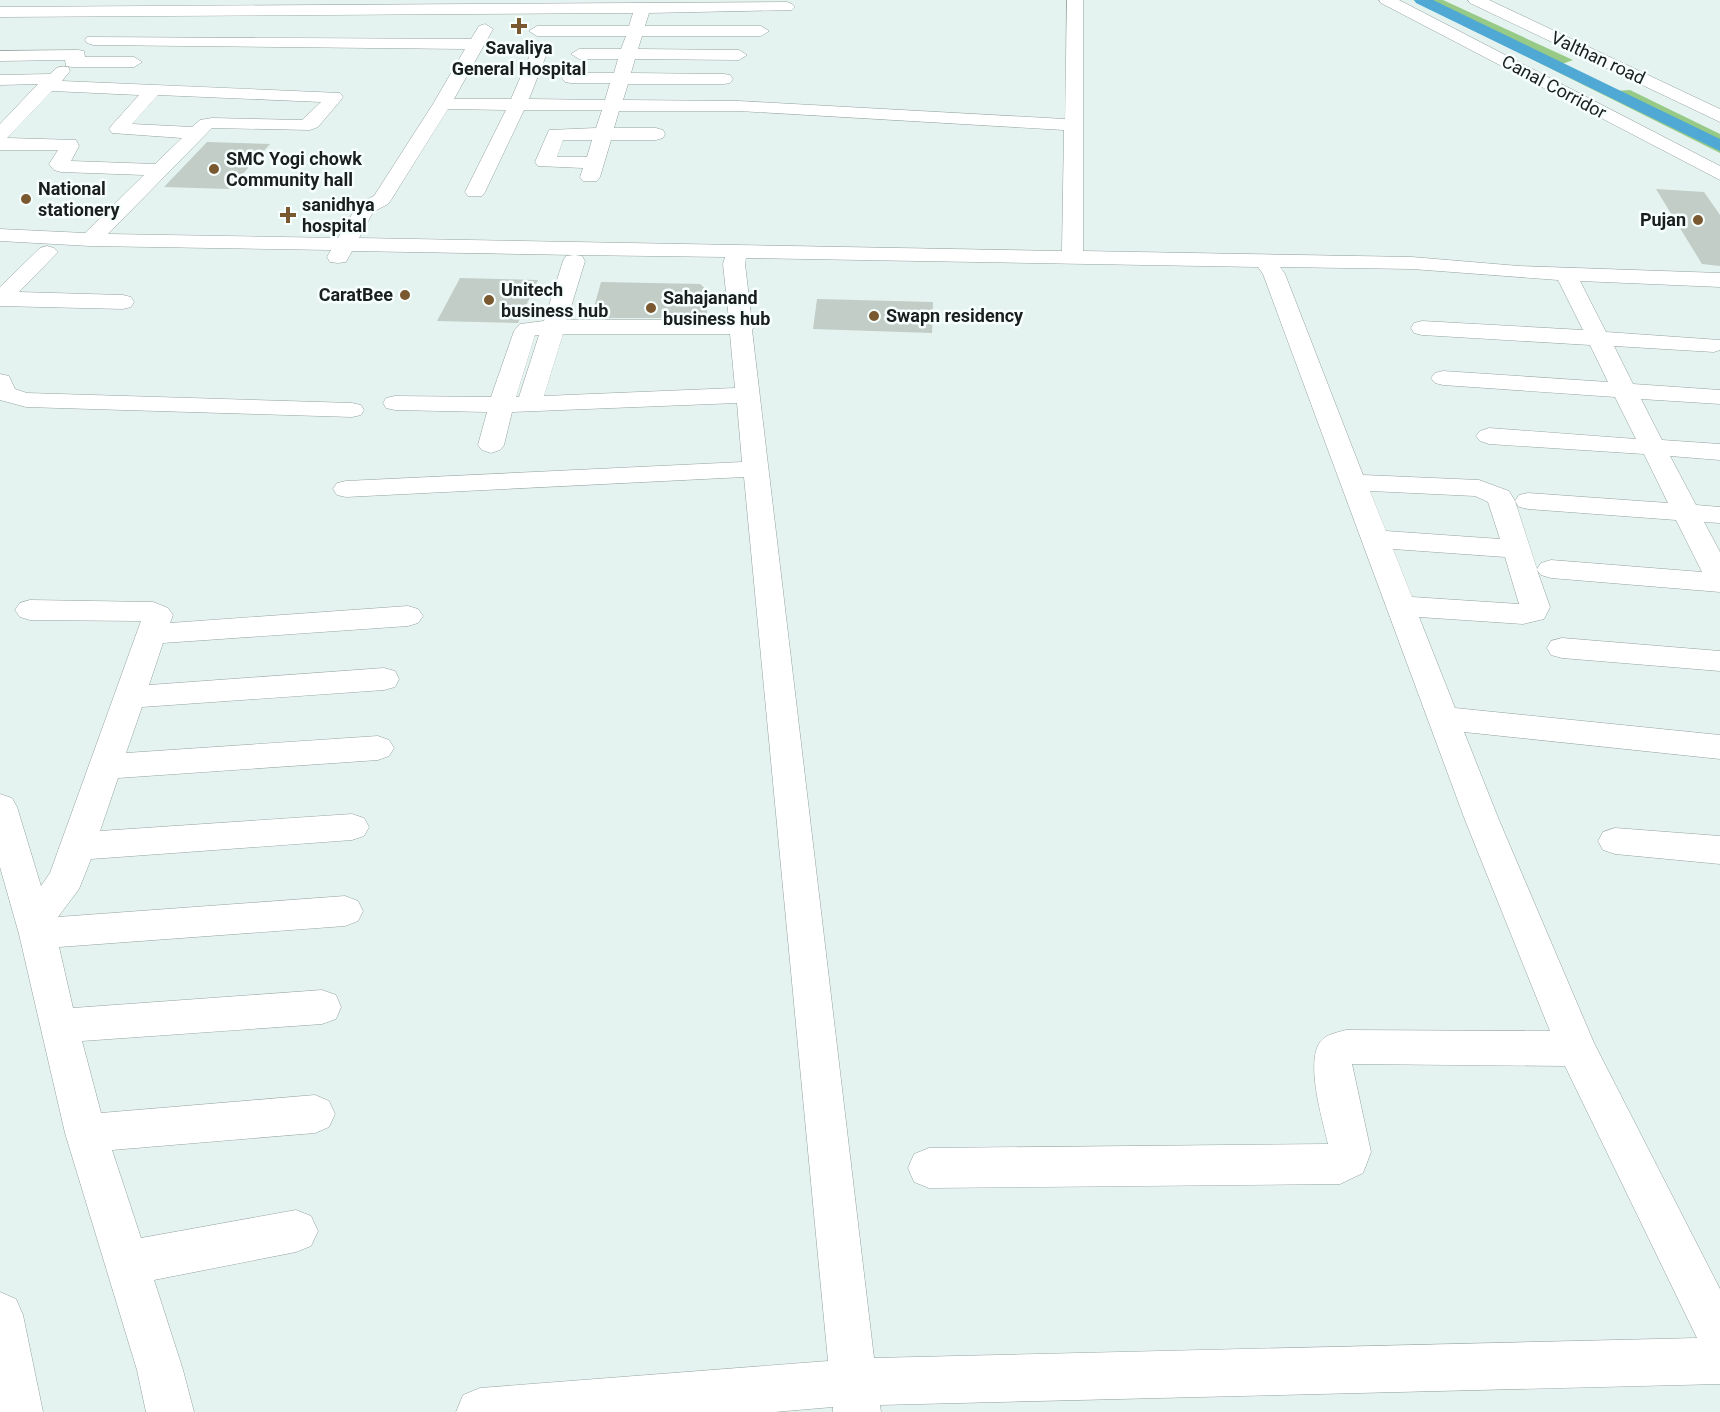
<svg xmlns="http://www.w3.org/2000/svg" width="1720" height="1412" font-family="Roboto,sans-serif">
	<style>
		.forest { fill: #97ca87 }
		.lines { fill: none; stroke-linecap: round; stroke-linejoin: round }
		.canal { fill: #4fa9d4; fill-rule: evenodd }
		.building { fill: #c1cdc6 }
		.minor-casing { stroke: #94a2a0; stroke-width: 1 }
		.major-casing { stroke: #94a2a0; stroke-width: 1 }
		.minor { fill: #fff; fill-rule: evenodd }
		.major { fill: #fff; fill-rule: evenodd }
		.poi-dot { fill: #7a5830; stroke: #f6fffd; stroke-width: 2 }
		.labels { text-anchor: middle; stroke-width: 5; stroke-linejoin: round; paint-order: stroke }
		.far-poi-label { font-size: 18px; font-weight: bold; fill: #191f1e; stroke: #f6fffd; text-anchor: start }
		.far-street-label { font-size: 18px; fill: #191f1e; stroke: #f6fffd }
	</style>
	<rect width="100%" height="100%" fill="#e4f3f0"/>
	<!-- forest -->
	<path class="forest" d="M 1413,0 L 1443,0 L 1573,60 L 1562,64 L 1616,91 L 1630,90 L 1720,134 L 1720,153 Z"/>
	<g class="lines">
		<!-- canal -->
		<path class="canal" d="M 1414,0 L 1433,0 L 1720,139 L 1720,151 L 1416,3 Z"/>
	</g>
	<!-- building -->
	<g class="building">
		<path d="M 207,142 L 270,144 L 229,189 L 164,187 Z"/>
		<path d="M 1656,189 L 1704,192 L 1720,215 L 1720,266 L 1702,264 Z"/>
		<path d="M 460,278 L 538,280 L 518,323 L 437,321 Z"/>
		<path d="M 601,282 L 700,284 L 710,293 L 706,318 L 591,318 Z"/>
		<path d="M 817,299 L 933,302 L 932,333 L 813,329 Z"/>
	</g>
	<g class="lines">
		<defs>
			<g id="minor">
				<path d="M 1067,0 L 1083,0 L 1083,251 L 1412,257 L 1519,266 L 1720,273 L 1720,287 L 1580,281 L 1606,332 L 1720,340 L 1720,350 L 1714,352 L 1614,346 L 1633,384 L 1720,390 L 1720,404 L 1641,399 L 1662,440 L 1720,444 L 1720,460 L 1670,456 L 1696,505 L 1720,507 L 1720,523 L 1704,522 L 1720,552 L 1720,592 L 1551,578 L 1541,575 L 1537,570 L 1550,607 L 1544,619 L 1523,624 L 1419,617 L 1455,708 L 1720,735 L 1720,759 L 1464,732 L 1499,820 L 1594,1043 L 1720,1289 L 1720,1384 L 880,1405 L 881,1412 L 833,1412 L 833,1407 L 774,1412 L 456,1412 L 463,1395 L 480,1388 L 828,1361 L 744,477 L 346,497 L 337,495 L 333,489 L 337,483 L 346,481 L 742,462 L 737,403 L 512,412 L 504,445 L 500,450 L 491,453 L 482,450 L 478,445 L 487,412 L 395,410 L 386,408 L 383,403 L 386,398 L 395,396 L 491,397 L 514,331 L 520,324 L 544,321 L 563,261 L 566,256 L 574,255 L 352,251 L 346,262 L 338,263 L 330,262 L 327,257 L 331,250 L 90,246 L 0,241 L 0,229 L 85,233 L 144,175 L 61,172 L 54,170 L 49,164 L 58,150 L 0,150 L 0,124 L 38,84 L 0,85 L 0,75 L 50,74 C 56,68 59,65 68,67 L 70,71 L 62,81 L 340,93 L 343,97 L 340,101 L 318,127 L 310,130 L 212,128 L 108,234 L 338,238 L 358,204 L 374,196 L 433,104 L 465,49 L 93,45 L 87,43 L 85,40 L 87,37 L 471,39 L 479,26 L 485,24 L 493,29 L 454,99 L 511,99 L 533,48 L 541,43 L 549,48 L 529,99 L 605,100 L 610,83 L 571,83 L 565,82 L 562,78 L 565,74 L 571,73 L 614,73 L 618,59 L 579,59 L 571,54 L 579,49 L 621,49 L 626,36 L 537,36 L 529,31 L 537,26 L 629,26 L 633,13 L 0,17 L 0,7 L 787,2 L 792,4 L 795,7 L 792,10 L 649,13 L 645,26 L 761,26 L 769,31 L 761,36 L 642,36 L 638,49 L 739,50 L 747,55 L 739,60 L 635,59 L 631,73 L 724,74 L 730,75 L 733,79 L 730,83 L 724,84 L 628,84 L 623,100 L 739,101 L 1065,119 ZM 52,91 L 139,95 L 112,125 L 109,129 L 112,133 L 182,138 L 155,164 L 71,161 L 79,146 L 76,140 L 7,138 ZM 158,95 L 321,102 L 302,120 L 212,118 L 200,120 L 192,127 L 132,124 ZM 448,109 L 506,110 L 465,192 L 468,196 L 482,196 L 485,192 L 524,110 L 602,110 L 596,128 L 549,130 L 535,162 L 538,166 L 583,168 L 580,177 L 583,181 L 597,181 L 600,177 L 611,140 L 656,140 L 663,138 L 665,134 L 663,130 L 656,128 L 614,128 L 619,111 L 739,111 L 1064,130 L 1062,251 L 359,238 L 373,212 L 388,204 L 391,200 ZM 563,140 L 592,140 L 587,157 L 557,157 ZM 575,255 L 725,257 L 723,264 L 729,320 L 567,320 L 585,261 L 582,256 ZM 746,258 L 1258,267 L 1263,274 L 1465,820 L 1550,1031 L 1346,1030 C 1339,1032 1329,1034 1324,1038 C 1302,1054 1323,1121 1328,1144 L 929,1148 L 914,1154 L 908,1168 L 914,1182 L 929,1188 L 1340,1184 L 1363,1173 L 1371,1152 L 1352,1064 L 1565,1066 L 1697,1338 L 874,1358 L 752,330 L 754,327 L 752,323 L 745,264 ZM 1280,267 L 1412,269 L 1558,280 L 1583,330 L 1422,321 L 1414,323 L 1411,328 L 1414,333 L 1422,335 L 1590,345 L 1608,382 L 1443,371 L 1435,373 L 1431,378 L 1435,383 L 1443,385 L 1615,397 L 1636,439 L 1489,428 L 1480,431 L 1476,436 L 1480,441 L 1489,444 L 1644,454 L 1668,503 L 1528,493 L 1519,495 L 1515,501 L 1509,491 L 1479,480 L 1363,475 L 1285,274 ZM 563,334 L 730,334 L 735,388 L 544,396 ZM 535,335 L 539,335 L 519,397 L 516,397 ZM 1370,491 L 1475,496 L 1488,502 L 1500,539 L 1386,531 ZM 1515,501 L 1519,507 L 1528,509 L 1676,520 L 1702,572 L 1551,560 L 1541,563 L 1537,569 ZM 1393,549 L 1505,557 L 1519,604 L 1412,597 Z"/>
				<path d="M 78,50 L 84,51 L 85,57 L 134,57 L 142,62 L 134,67 L 72,67 L 66,66 L 65,60 L 0,61 L 0,51 Z"/>
				<path d="M 47,246 L 54,248 L 58,252 L 19,292 L 123,295 L 131,297 L 134,302 L 131,307 L 123,309 L 0,306 L 0,287 L 40,248 Z"/>
				<path d="M 0,374 L 9,376 L 15,389 L 27,393 L 352,403 L 361,405 L 364,410 L 361,415 L 352,417 L 26,407 L 0,400 Z"/>
				<path d="M 30,600 L 153,602 L 168,608 L 173,615 L 170,623 L 408,606 L 418,609 L 423,616 L 418,623 L 408,626 L 163,643 L 149,685 L 384,668 L 395,671 L 399,679 L 395,687 L 384,690 L 142,707 L 126,753 L 378,736 L 389,740 L 394,748 L 389,756 L 378,760 L 118,778 L 100,831 L 352,814 L 364,818 L 369,827 L 364,836 L 352,840 L 91,859 L 79,889 L 58,917 L 345,896 L 358,901 L 363,911 L 358,921 L 345,926 L 59,947 L 73,1008 L 322,990 L 336,995 L 341,1007 L 336,1019 L 322,1024 L 82,1041 L 101,1113 L 315,1095 L 329,1101 L 335,1114 L 329,1127 L 315,1133 L 112,1150 L 141,1238 L 296,1210 L 311,1216 L 318,1231 L 311,1246 L 296,1252 L 154,1280 L 183,1370 L 194,1412 L 146,1412 L 137,1370 L 65,1133 L 19,934 L 0,867 L 0,794 L 12,798 L 17,807 L 41,886 L 50,873 L 141,621 L 30,620 L 20,617 L 15,610 L 20,603 Z"/>
				<path d="M 1562,638 L 1720,651 L 1720,671 L 1562,658 L 1551,655 L 1547,648 L 1551,641 Z"/>
				<path d="M 1615,828 L 1720,836 L 1720,864 L 1615,854 L 1603,850 L 1598,841 L 1603,832 Z"/>
				<path d="M 0,1292 L 16,1299 L 23,1315 L 43,1412 L 0,1412 Z"/>
			</g>
			<g id="major">
				<path d="M 1379,0 L 1399,0 L 1720,166 L 1720,180 L 1381,3 Z"/>
				<path d="M 1468,0 L 1489,0 L 1720,109 L 1720,122 L 1470,3 Z"/>
			</g>
		</defs>
		<!-- minor casing -->
		<use href="#minor" class="minor-casing"/>
		<!-- major casing -->
		<use href="#major" class="major-casing"/>
		<!-- minor -->
		<use href="#minor" class="minor"/>
		<!-- major -->
		<use href="#major" class="major"/>
	</g>
	<!-- markers -->
	<g class="poi-dot">
		<path d="M516 17h6v6h6v6h-6v6h-6v-6h-6v-6h6z"/>
		<circle cx="214" cy="169" r="6"/>
		<circle cx="26" cy="199" r="6"/>
		<path d="M285 206h6v6h6v6h-6v6h-6v-6h-6v-6h6z"/>
		<circle cx="1698" cy="220" r="6"/>
		<circle cx="405" cy="295" r="6"/>
		<circle cx="489" cy="300" r="6"/>
		<circle cx="651" cy="308" r="6"/>
		<circle cx="874" cy="316" r="6"/>
	</g>
	<g class="labels">
		<!-- far-poi labels -->
		<g class="far-poi-label">
			<text x="519" y="54" text-anchor="middle">Savaliya<tspan x="519" dy="21">General Hospital</tspan></text>
			<text x="226" y="165">SMC Yogi chowk<tspan x="226" dy="21">Community hall</tspan></text>
			<text x="38" y="195">National<tspan x="38" dy="21">stationery</tspan></text>
			<text x="302" y="211">sanidhya<tspan x="302" dy="21">hospital</tspan></text>
			<text x="1686" y="226" text-anchor="end">Pujan</text>
			<text x="501" y="296">Unitech<tspan x="501" dy="21">business hub</tspan></text>
			<text x="393" y="301" text-anchor="end">CaratBee</text>
			<text x="663" y="304">Sahajanand<tspan x="663" dy="21">business hub</tspan></text>
			<text x="886" y="322">Swapn residency</text>
		</g>
		<!-- far-street labels -->
		<g class="far-street-label">
			<text transform="translate(1598 58) rotate(25)" y="6">Valthan road</text>
			<text transform="translate(1554 87) rotate(28)" y="6">Canal Corridor</text>
		</g>
	</g>
</svg>
